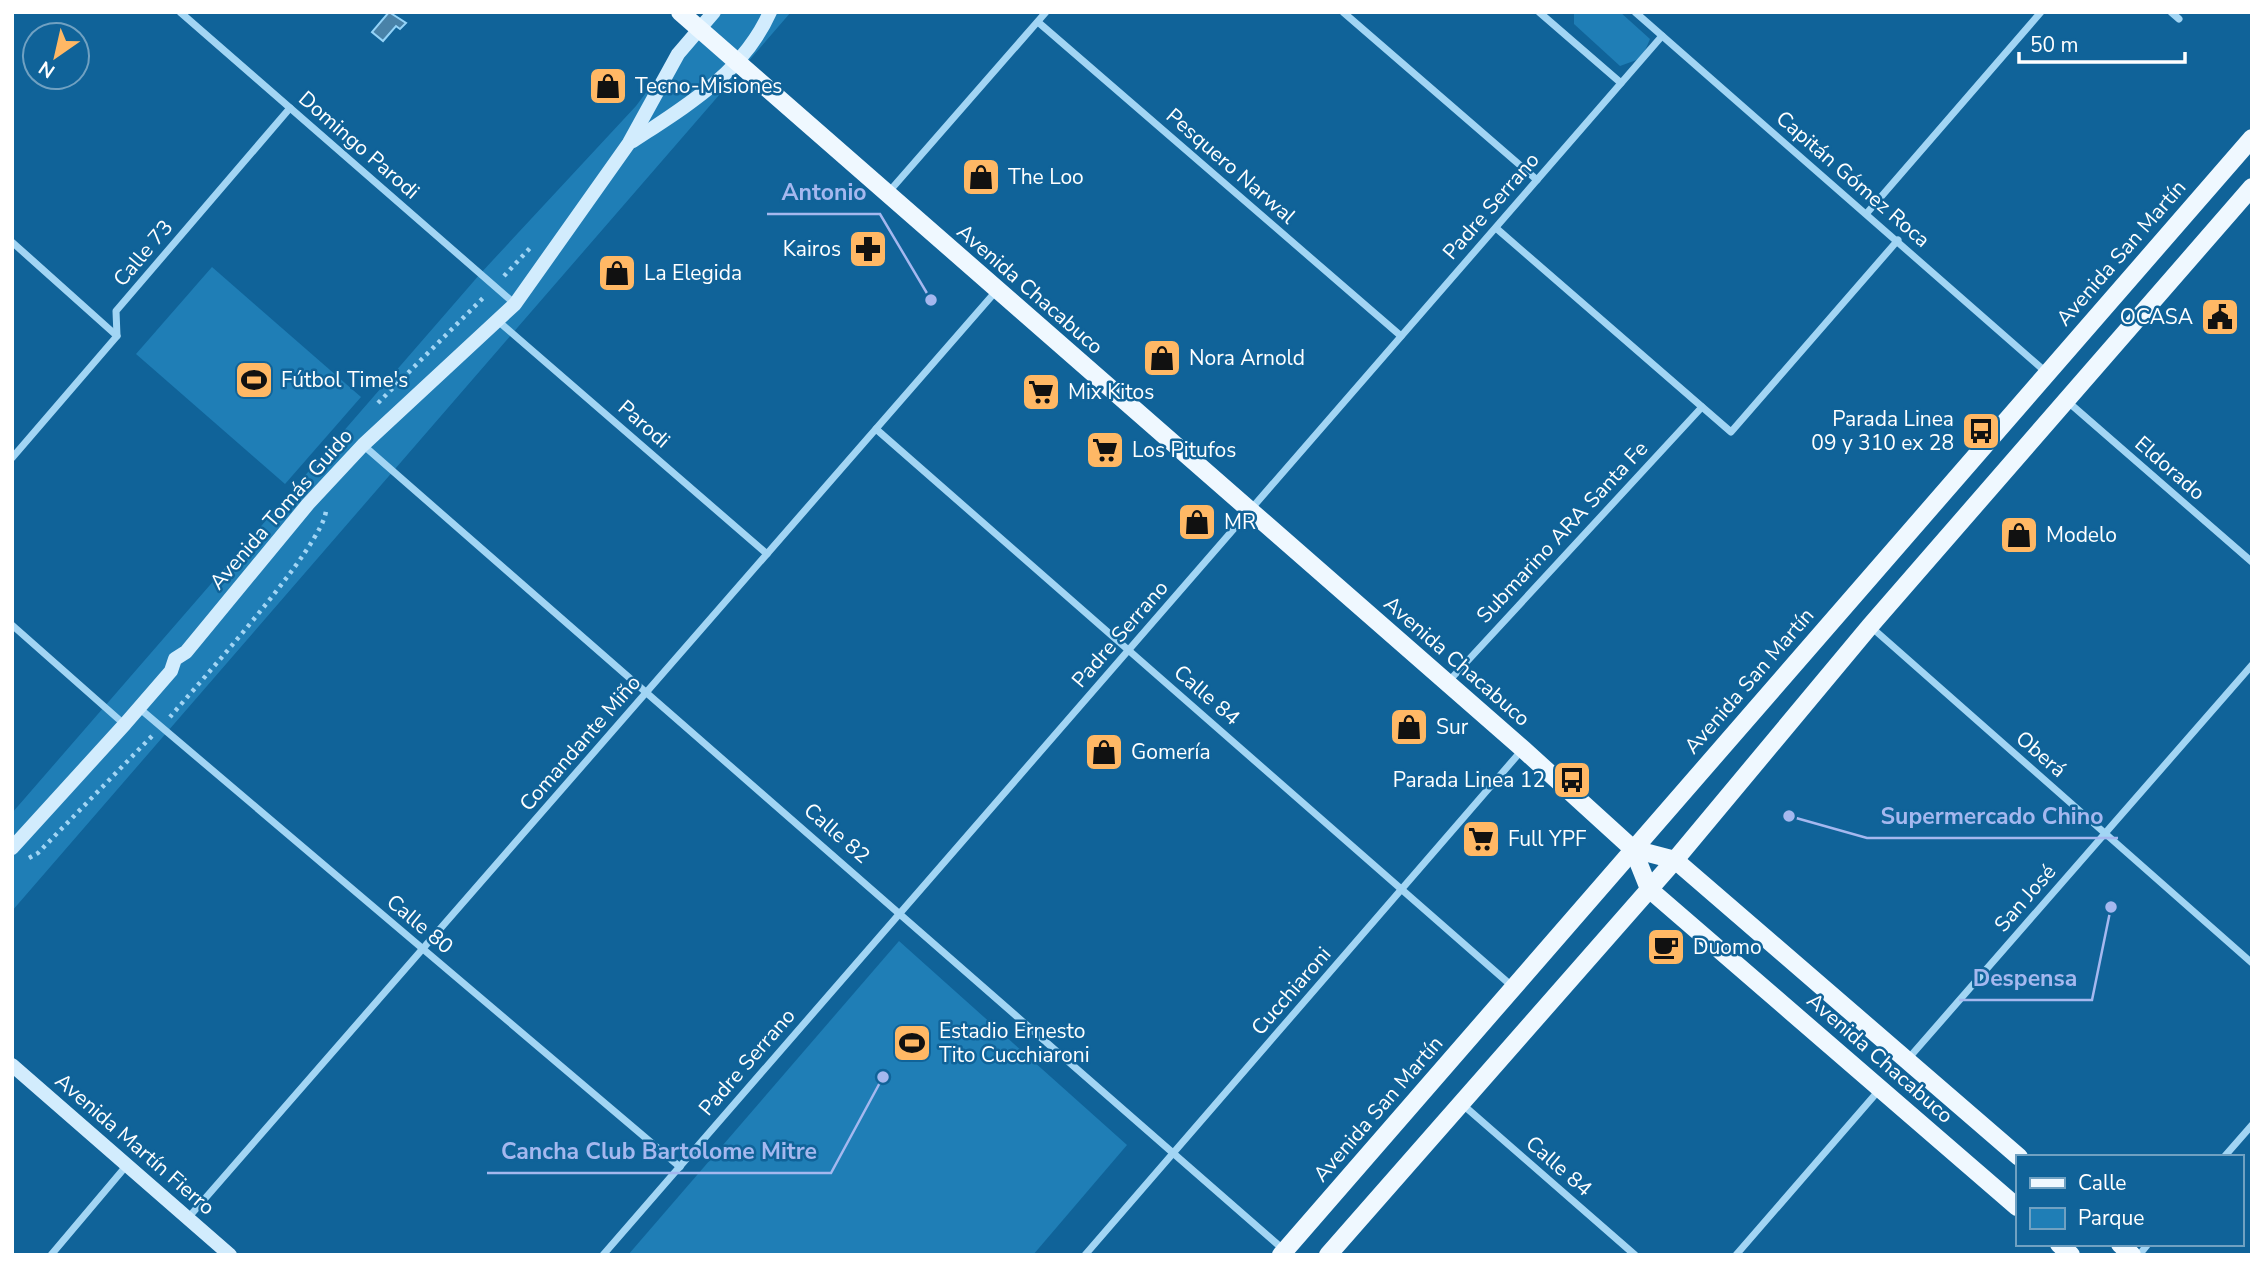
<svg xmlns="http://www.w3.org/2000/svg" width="2264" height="1267" font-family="'Nunito Sans',sans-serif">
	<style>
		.green { fill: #1f7eb6 }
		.water { fill: #4982a8; stroke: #94d3f8; stroke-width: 2 }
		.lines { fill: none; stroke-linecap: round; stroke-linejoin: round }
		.path { stroke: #a2d5f4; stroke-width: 4.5; stroke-dasharray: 3.5 5; stroke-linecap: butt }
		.street { stroke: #a2d5f4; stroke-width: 7 }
		.secondary { stroke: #d2ecfd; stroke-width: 14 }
		.primary { stroke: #eff8ff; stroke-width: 18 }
		.labels { text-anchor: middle; stroke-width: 5; stroke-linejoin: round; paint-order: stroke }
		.poi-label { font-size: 21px; fill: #fff; stroke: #106399; text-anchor: start }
		.street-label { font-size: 21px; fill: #fff; stroke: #106399 }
		.leader { fill: none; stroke: #a5b8ef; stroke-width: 2.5 }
		.callout-dot { fill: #a5b8ef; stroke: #106399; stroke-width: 2.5 }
		.callout-label { font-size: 23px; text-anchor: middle; font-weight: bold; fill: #a5b8ef; stroke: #106399; stroke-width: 5; stroke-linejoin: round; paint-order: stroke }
	</style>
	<rect width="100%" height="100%" fill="#106399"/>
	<!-- green -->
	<g class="green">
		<path d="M 706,12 L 791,12 L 12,911 L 12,813 L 480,274 L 636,106 Z"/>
		<path d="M 1574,12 L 1620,12 L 1650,39 L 1642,58 L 1620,66 L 1574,24 Z"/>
		<path d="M 212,267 L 361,397 L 285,484 L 136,354 Z"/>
		<path d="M 899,941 L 1127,1145 L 1033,1255 L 628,1255 Z"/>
	</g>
	<!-- water -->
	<path class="water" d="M 389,12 L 406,23 L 400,29 L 396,26 L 383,41 L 372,32 Z"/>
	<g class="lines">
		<!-- path -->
		<g class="path">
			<path d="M 504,276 L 531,247"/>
			<path d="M 378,403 L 486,295"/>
			<path d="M 170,717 C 198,684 325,544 326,510"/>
			<path d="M 29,858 L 38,853 L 152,736"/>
		</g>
		<!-- street -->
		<g class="street">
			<path d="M 180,12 L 515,304"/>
			<path d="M 1343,12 L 1537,180"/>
			<path d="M 1539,12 L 1621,83"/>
			<path d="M 1635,12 L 2047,373"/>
			<path d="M 2171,12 L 2179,19"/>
			<path d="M 1038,22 L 1401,336"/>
			<path d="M 887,194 L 1046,12"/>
			<path d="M 1867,213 L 2041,12"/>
			<path d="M 1496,228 L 1731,432 L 1898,240"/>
			<path d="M 12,242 L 117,336"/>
			<path d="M 498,321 L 767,554"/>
			<path d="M 2067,401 L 2252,562"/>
			<path d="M 876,429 L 1513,987"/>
			<path d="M 363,445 L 1284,1250"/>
			<path d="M 12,458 L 117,336 L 116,311 L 290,108"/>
			<path d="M 12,625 L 124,724"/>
			<path d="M 1870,626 L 2252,963"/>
			<path d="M 1448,682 L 1702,407"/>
			<path d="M 139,708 L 680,1167"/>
			<path d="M 1908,1059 L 2252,665"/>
			<path d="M 1462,1104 L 1635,1255"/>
			<path d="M 2224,1157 L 2252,1125"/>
			<path d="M 188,1218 L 997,290"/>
			<path d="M 51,1255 L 127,1165"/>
			<path d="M 603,1255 L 1662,36"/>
			<path d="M 1085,1255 L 1522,750"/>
			<path d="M 1736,1255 L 1880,1089"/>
			<path d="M 2139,1255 L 2148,1244"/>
		</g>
		<!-- secondary -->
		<g class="secondary">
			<path d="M 633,141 C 686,106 743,73 770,12"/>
			<path d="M 12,848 L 125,724 L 171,671 L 175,659 L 186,652 L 308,504 L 363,445 L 515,304 L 629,143 L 678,54 L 714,12"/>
			<path d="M 12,1065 L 230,1255"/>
		</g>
		<!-- primary -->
		<g class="primary">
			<path d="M 680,12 L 1523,749 L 1633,849 L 1649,889 L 2017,1207"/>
			<path d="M 1633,849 L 1675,860 L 2019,1157"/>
			<path d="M 2059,1244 L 2071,1255"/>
			<path d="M 2120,1244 L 2132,1255"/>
			<path d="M 1281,1255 L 2252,138"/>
			<path d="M 1328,1255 L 1675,860 L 1870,626 L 2252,187"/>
		</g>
	</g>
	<!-- icons -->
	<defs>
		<symbol id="shop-square" viewBox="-11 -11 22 22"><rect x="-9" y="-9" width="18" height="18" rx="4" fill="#ffb865" stroke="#106399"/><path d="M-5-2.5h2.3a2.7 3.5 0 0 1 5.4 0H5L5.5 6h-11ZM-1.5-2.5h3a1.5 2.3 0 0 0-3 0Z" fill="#111"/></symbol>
		<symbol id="pharmacy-square" viewBox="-11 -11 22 22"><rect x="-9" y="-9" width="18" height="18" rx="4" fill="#ffb865" stroke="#106399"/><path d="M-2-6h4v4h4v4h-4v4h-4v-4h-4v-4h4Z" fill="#111"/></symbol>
		<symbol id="civic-square" viewBox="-11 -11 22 22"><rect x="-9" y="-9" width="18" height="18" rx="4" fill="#ffb865" stroke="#106399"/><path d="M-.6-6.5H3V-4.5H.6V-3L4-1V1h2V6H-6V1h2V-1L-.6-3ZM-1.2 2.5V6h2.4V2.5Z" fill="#111"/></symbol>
		<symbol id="stadium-square" viewBox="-11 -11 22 22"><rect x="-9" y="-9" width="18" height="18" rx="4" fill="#ffb865" stroke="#106399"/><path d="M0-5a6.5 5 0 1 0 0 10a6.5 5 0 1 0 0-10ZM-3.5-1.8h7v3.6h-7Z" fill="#111"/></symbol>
		<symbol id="supermarket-square" viewBox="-11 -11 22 22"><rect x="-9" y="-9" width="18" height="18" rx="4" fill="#ffb865" stroke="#106399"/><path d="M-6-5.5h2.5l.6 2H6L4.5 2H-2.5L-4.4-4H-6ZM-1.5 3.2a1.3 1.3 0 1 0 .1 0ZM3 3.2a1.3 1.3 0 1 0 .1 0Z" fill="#111"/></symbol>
		<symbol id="bus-square" viewBox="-11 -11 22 22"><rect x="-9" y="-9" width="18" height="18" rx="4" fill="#ffb865" stroke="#106399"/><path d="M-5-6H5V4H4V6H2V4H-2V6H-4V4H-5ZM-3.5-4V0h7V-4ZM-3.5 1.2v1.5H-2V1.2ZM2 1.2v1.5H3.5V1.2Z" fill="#111"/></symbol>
		<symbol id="cafe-square" viewBox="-11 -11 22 22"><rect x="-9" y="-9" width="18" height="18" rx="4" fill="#ffb865" stroke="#106399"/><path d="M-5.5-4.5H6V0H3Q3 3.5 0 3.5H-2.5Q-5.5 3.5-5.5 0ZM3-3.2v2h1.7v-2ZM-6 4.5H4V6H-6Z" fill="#111"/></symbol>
	</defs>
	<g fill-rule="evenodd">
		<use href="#shop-square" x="586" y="64" width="44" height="44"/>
		<use href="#shop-square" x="959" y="155" width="44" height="44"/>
		<use href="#pharmacy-square" x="846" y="227" width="44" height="44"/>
		<use href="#shop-square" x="595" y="251" width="44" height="44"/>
		<use href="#civic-square" x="2198" y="295" width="44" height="44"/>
		<use href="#shop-square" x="1140" y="336" width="44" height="44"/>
		<use href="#stadium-square" x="232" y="358" width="44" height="44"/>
		<use href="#supermarket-square" x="1019" y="370" width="44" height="44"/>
		<use href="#bus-square" x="1959" y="409" width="44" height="44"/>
		<use href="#supermarket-square" x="1083" y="428" width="44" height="44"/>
		<use href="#shop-square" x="1175" y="500" width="44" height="44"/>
		<use href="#shop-square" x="1997" y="513" width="44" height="44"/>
		<use href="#shop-square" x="1387" y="705" width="44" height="44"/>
		<use href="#shop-square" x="1082" y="730" width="44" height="44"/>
		<use href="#bus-square" x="1550" y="758" width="44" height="44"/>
		<use href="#supermarket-square" x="1459" y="817" width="44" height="44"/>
		<use href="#cafe-square" x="1644" y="925" width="44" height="44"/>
		<use href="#stadium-square" x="890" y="1021" width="44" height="44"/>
	</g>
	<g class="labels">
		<!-- poi labels -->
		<g class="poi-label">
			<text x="635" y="93">Tecno-Misiones</text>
			<text x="1008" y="184">The Loo</text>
			<text x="841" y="256" text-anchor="end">Kairos</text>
			<text x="644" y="280">La Elegida</text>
			<text x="2193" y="324" text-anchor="end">OCASA</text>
			<text x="1189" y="365">Nora Arnold</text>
			<text x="281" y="387">Fútbol Time's</text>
			<text x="1068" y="399">Mix Kitos</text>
			<text x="1954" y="426" text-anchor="end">Parada Linea<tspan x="1954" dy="24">09 y 310 ex 28</tspan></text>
			<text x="1132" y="457">Los Pitufos</text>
			<text x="1224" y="529">MR</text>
			<text x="2046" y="542">Modelo</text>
			<text x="1436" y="734">Sur</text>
			<text x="1131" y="759">Gomería</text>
			<text x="1545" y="787" text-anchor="end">Parada Linea 12</text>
			<text x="1508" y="846">Full YPF</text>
			<text x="1693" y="954">Duomo</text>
			<text x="939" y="1038">Estadio Ernesto<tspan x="939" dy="24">Tito Cucchiaroni</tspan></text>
		</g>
		<!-- street labels -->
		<g class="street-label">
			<text transform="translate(359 145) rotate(41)" y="7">Domingo Parodi</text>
			<text transform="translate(1231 166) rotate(41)" y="7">Pesquero Narwal</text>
			<text transform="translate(1853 179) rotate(41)" y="7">Capitán Gómez Roca</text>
			<text transform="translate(1491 206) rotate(-49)" y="7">Padre Serrano</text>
			<text transform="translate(143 253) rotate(-50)" y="7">Calle 73</text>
			<text transform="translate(2121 253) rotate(-49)" y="7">Avenida San Martín</text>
			<text transform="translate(1030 289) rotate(41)" y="7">Avenida Chacabuco</text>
			<text transform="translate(644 424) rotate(41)" y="7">Parodi</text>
			<text transform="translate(2170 468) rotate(41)" y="7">Eldorado</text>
			<text transform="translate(281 509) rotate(-49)" y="7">Avenida Tomás Guido</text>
			<text transform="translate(1562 532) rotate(-47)" y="7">Submarino ARA Santa Fe</text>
			<text transform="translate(1120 634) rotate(-49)" y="7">Padre Serrano</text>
			<text transform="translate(1457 661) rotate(41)" y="7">Avenida Chacabuco</text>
			<text transform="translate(1749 681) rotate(-49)" y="7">Avenida San Martín</text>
			<text transform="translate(1207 695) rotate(41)" y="7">Calle 84</text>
			<text transform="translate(580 743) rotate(-49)" y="7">Comandante Miño</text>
			<text transform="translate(2041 754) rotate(41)" y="7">Oberá</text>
			<text transform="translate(837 833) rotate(41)" y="7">Calle 82</text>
			<text transform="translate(2025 898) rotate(-49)" y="7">San José</text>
			<text transform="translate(420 924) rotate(40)" y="7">Calle 80</text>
			<text transform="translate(1291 991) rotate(-49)" y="7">Cucchiaroni</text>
			<text transform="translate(1880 1058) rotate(41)" y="7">Avenida Chacabuco</text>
			<text transform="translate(747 1062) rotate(-49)" y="7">Padre Serrano</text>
			<text transform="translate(1378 1109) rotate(-49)" y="7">Avenida San Martín</text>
			<text transform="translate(135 1144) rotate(41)" y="7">Avenida Martín Fierro</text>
			<text transform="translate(1559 1166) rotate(41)" y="7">Calle 84</text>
		</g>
	</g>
	<!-- callouts -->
	<path class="leader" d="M931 300L880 214H767M1789 816L1867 838H2118M2111 907L2092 1000H1959M883 1077L831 1173H487"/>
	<g class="callout-dot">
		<circle cx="931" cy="300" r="7"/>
		<circle cx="1789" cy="816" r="7"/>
		<circle cx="2111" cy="907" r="7"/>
		<circle cx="883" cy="1077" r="7"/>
	</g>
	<g class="callout-label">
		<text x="824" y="200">Antonio</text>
		<text x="1992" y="824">Supermercado Chino</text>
		<text x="2025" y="986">Despensa</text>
		<text x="659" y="1159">Cancha Club Bartolome Mitre</text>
	</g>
	<!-- border -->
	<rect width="2264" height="1267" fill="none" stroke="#ffffff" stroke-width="28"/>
	<!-- legend -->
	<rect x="2016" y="1155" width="228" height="91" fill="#106399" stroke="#70a1c2" stroke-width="2"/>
	<rect x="2030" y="1178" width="35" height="10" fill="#eff8ff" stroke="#70a1c2" stroke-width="2"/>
	<text x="2078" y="1190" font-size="21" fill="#ffffff">Calle</text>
	<rect x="2030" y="1208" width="35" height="21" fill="#1f7eb6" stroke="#70a1c2" stroke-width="2"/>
	<text x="2078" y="1225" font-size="21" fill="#ffffff">Parque</text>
	<!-- north arrow -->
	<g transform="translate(56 56) rotate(214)"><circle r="33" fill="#106399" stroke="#70a1c2" stroke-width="2"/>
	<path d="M0-5L12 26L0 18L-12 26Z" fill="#ffb865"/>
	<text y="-10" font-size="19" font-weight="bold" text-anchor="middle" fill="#ffffff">N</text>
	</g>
	<!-- scale -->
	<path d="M2019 52v10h166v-10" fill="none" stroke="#ffffff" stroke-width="3.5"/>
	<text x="2030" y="52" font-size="21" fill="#ffffff" stroke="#106399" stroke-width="5" paint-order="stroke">50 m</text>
</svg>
